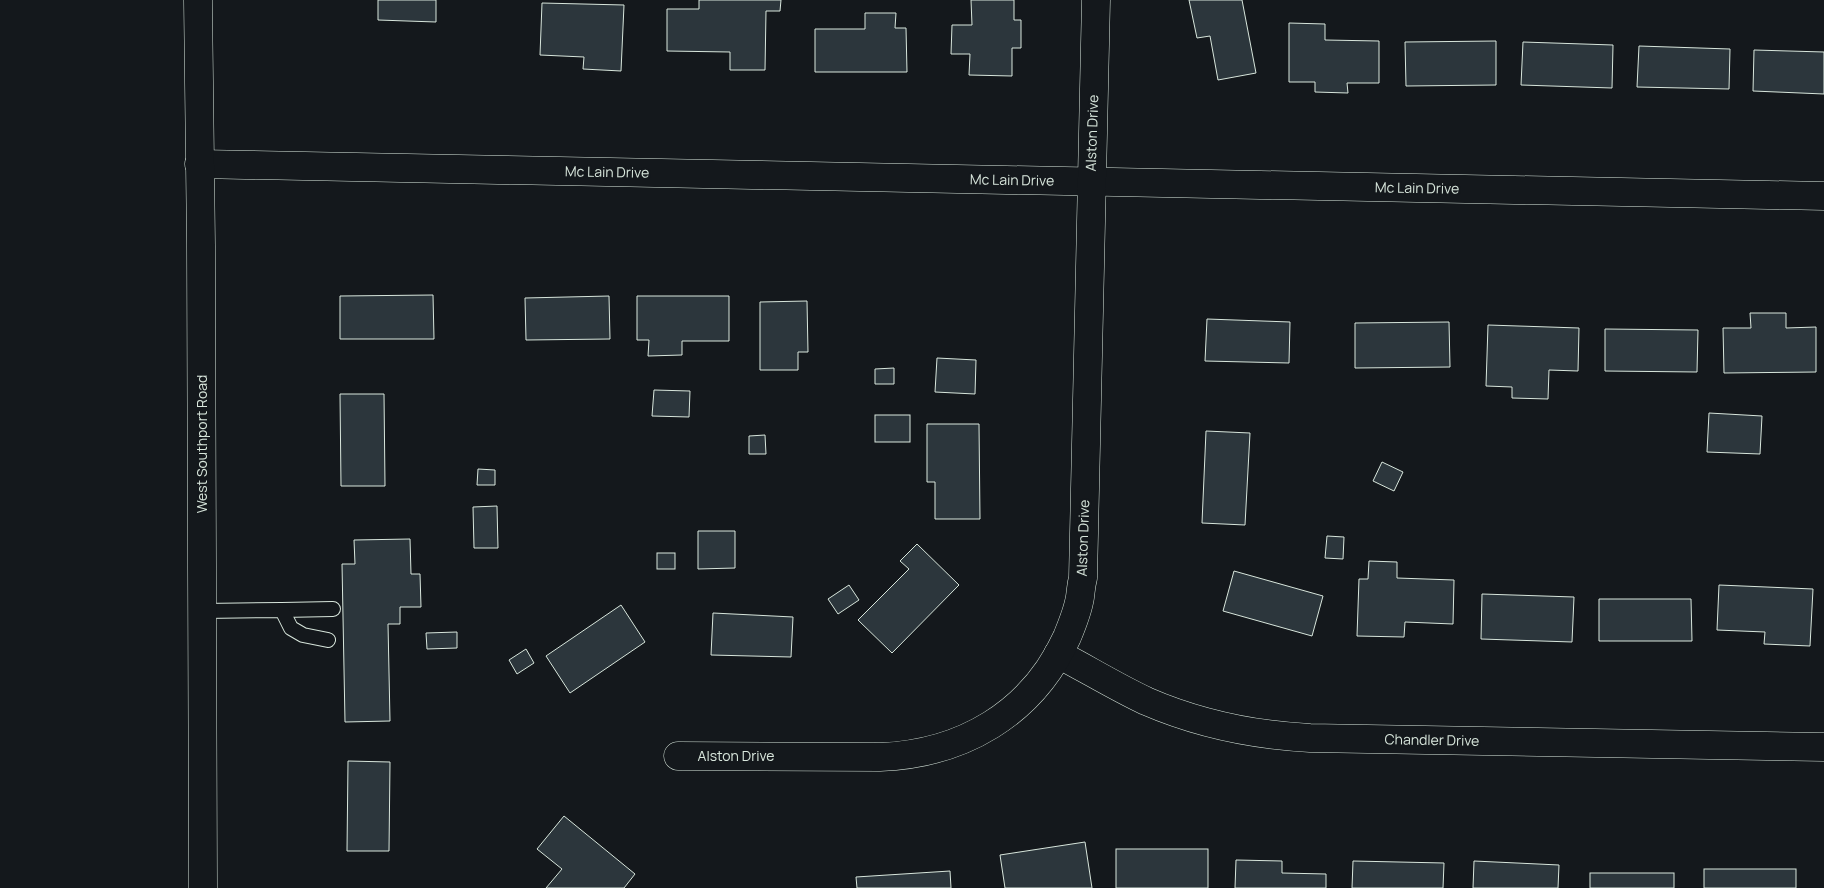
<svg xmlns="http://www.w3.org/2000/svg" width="1824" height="888" font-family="Manrope,sans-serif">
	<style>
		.building { fill: #2c363c; stroke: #d8e6dc }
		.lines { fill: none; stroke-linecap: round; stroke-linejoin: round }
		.lane-casing { stroke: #d8e6dc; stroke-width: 16 }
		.street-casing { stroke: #d8e6dc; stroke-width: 29 }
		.secondary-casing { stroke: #d8e6dc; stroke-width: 29 }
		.lane { stroke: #14181c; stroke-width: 14 }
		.street { stroke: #14181c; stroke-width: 28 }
		.secondary { stroke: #14181c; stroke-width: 28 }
		.labels { text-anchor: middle; stroke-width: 4; stroke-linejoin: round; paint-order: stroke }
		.street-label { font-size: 14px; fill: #d8e6dc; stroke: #14181c }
	</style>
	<rect width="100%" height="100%" fill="#14181c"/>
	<!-- building -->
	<g class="building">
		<path d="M 378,0 L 436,0 L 436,22 L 378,20 Z"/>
		<path d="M 699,0 L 781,0 L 780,11 L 766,11 L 765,70 L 730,70 L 730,52 L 667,51 L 667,9 L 699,9 Z"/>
		<path d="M 971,0 L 1014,0 L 1014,20 L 1021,20 L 1021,48 L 1012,48 L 1012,76 L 969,75 L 970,54 L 951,54 L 952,25 L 972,25 Z"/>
		<path d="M 1189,0 L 1242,0 L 1256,73 L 1218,80 L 1210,36 L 1197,38 Z"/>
		<path d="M 542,3 L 624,5 L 621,71 L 583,69 L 584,57 L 540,55 Z"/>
		<path d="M 865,13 L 896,13 L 895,28 L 906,28 L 907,72 L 815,72 L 815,29 L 865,29 Z"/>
		<path d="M 1289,23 L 1325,24 L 1325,40 L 1379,41 L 1379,83 L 1347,83 L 1348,93 L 1315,92 L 1315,82 L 1289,82 Z"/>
		<path d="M 1496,41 L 1496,85 L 1406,86 L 1405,42 Z"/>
		<path d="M 1523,42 L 1613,45 L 1612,88 L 1521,85 Z"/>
		<path d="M 1639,46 L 1730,49 L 1729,89 L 1637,87 Z"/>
		<path d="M 1754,50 L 1824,52 L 1824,94 L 1753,91 Z"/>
		<path d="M 433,295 L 434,339 L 340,339 L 340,296 Z"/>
		<path d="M 609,296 L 610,339 L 526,340 L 525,298 Z"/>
		<path d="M 637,296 L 729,296 L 729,341 L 682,341 L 682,355 L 648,356 L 649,340 L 637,340 Z"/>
		<path d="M 807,301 L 808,352 L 798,352 L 798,370 L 760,370 L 760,302 Z"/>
		<path d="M 1750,313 L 1786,313 L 1786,328 L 1816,327 L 1816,372 L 1724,373 L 1723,328 L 1751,328 Z"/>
		<path d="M 1207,319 L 1290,322 L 1289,363 L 1205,361 Z"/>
		<path d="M 1449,322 L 1450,367 L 1355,368 L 1355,323 Z"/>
		<path d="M 1488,325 L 1579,328 L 1578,371 L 1549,370 L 1548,399 L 1512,398 L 1512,387 L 1486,386 Z"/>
		<path d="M 1605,329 L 1698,330 L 1697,372 L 1605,371 Z"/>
		<path d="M 937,358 L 976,360 L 975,394 L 935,392 Z"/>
		<path d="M 894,368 L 894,384 L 875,384 L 875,369 Z"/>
		<path d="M 654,390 L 690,391 L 689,417 L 652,416 Z"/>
		<path d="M 340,394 L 384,394 L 385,486 L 341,486 Z"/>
		<path d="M 1709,413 L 1762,416 L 1760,454 L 1707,452 Z"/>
		<rect x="875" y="415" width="35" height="27"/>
		<path d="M 927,424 L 979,424 L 980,519 L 935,519 L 935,482 L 927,482 Z"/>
		<path d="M 1206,431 L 1250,433 L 1245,525 L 1202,523 Z"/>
		<path d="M 765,435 L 766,454 L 749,454 L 749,436 Z"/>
		<path d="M 1382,462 L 1403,472 L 1394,491 L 1373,481 Z"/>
		<path d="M 478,469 L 495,470 L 495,485 L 477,485 Z"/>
		<path d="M 497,506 L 498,548 L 474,548 L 473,507 Z"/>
		<path d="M 698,531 L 735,531 L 735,568 L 698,569 Z"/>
		<path d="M 1327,536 L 1344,537 L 1343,559 L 1325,558 Z"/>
		<path d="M 410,539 L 411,574 L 420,574 L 421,607 L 400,607 L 400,624 L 388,624 L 390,721 L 345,722 L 342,564 L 355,564 L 354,540 Z"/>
		<path d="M 917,544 L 959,585 L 892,653 L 858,620 L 909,569 L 900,561 Z"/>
		<rect x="657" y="553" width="18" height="16"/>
		<path d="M 1369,561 L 1397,562 L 1397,578 L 1454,580 L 1453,624 L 1405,622 L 1404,637 L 1357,636 L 1359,579 L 1368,579 Z"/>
		<path d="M 1234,571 L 1323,596 L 1312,636 L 1223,611 Z"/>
		<path d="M 849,585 L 859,600 L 838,614 L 828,599 Z"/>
		<path d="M 1719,585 L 1813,589 L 1810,646 L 1764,644 L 1765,632 L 1717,630 Z"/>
		<path d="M 1482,594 L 1574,597 L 1572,642 L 1481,639 Z"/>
		<path d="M 1599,599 L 1691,599 L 1692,641 L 1599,641 Z"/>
		<path d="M 621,605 L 645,642 L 570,693 L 546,656 Z"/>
		<path d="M 713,613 L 793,617 L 791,657 L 711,655 Z"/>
		<path d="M 457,632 L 457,648 L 427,649 L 426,633 Z"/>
		<path d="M 526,649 L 534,663 L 517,674 L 509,660 Z"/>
		<path d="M 348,761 L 390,762 L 389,851 L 347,851 Z"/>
		<path d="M 564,816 L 635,874 L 624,888 L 546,888 L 562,869 L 537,849 Z"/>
		<path d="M 1085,842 L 1092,888 L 1005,888 L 1000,855 Z"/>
		<rect x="1116" y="849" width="92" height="39"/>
		<path d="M 1236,860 L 1282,861 L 1282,873 L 1326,874 L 1326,888 L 1235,888 Z"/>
		<path d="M 1353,861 L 1444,863 L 1443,888 L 1352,888 Z"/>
		<path d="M 1474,861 L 1559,865 L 1558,888 L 1473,888 Z"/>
		<rect x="1704" y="869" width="92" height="19"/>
		<path d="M 950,871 L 951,888 L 857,888 L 856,877 Z"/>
		<rect x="1590" y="873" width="84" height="15"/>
	</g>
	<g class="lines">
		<defs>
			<g id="lane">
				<path d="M 282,610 L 333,609"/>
				<path d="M 203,611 L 282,610 L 291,628 L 303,635 L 328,640"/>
			</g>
			<g id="street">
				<path d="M 199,164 L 1824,196"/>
				<path d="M 1058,654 C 1087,669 1116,687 1146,701 C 1199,724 1252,735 1310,738 L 1824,747"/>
				<path d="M 678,756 L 880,757 C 962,754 1032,714 1067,637 C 1072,625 1078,610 1080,597 C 1081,590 1081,585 1083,578 L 1096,0"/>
			</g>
			<path id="secondary" d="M 198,0 L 201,245 L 203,888"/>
		</defs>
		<!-- lane casing -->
		<use href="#lane" class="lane-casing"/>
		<!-- street casing -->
		<use href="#street" class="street-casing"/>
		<!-- secondary casing -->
		<use href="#secondary" class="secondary-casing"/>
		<!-- lane -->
		<use href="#lane" class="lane"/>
		<!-- street -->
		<use href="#street" class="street"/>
		<!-- secondary -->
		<use href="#secondary" class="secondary"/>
	</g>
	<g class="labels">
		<!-- street labels -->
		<g class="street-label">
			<text transform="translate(1092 133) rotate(-88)" y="5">Alston Drive</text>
			<text transform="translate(607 172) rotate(1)" y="5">Mc Lain Drive</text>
			<text transform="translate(1012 180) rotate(1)" y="5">Mc Lain Drive</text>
			<text transform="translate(1417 188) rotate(1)" y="5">Mc Lain Drive</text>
			<text transform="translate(202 444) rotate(-90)" y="5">West Southport Road</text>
			<text transform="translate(1083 538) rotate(-88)" y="5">Alston Drive</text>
			<text transform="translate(1432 740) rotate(1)" y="5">Chandler Drive</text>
			<text x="736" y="761">Alston Drive</text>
		</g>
	</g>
</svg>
